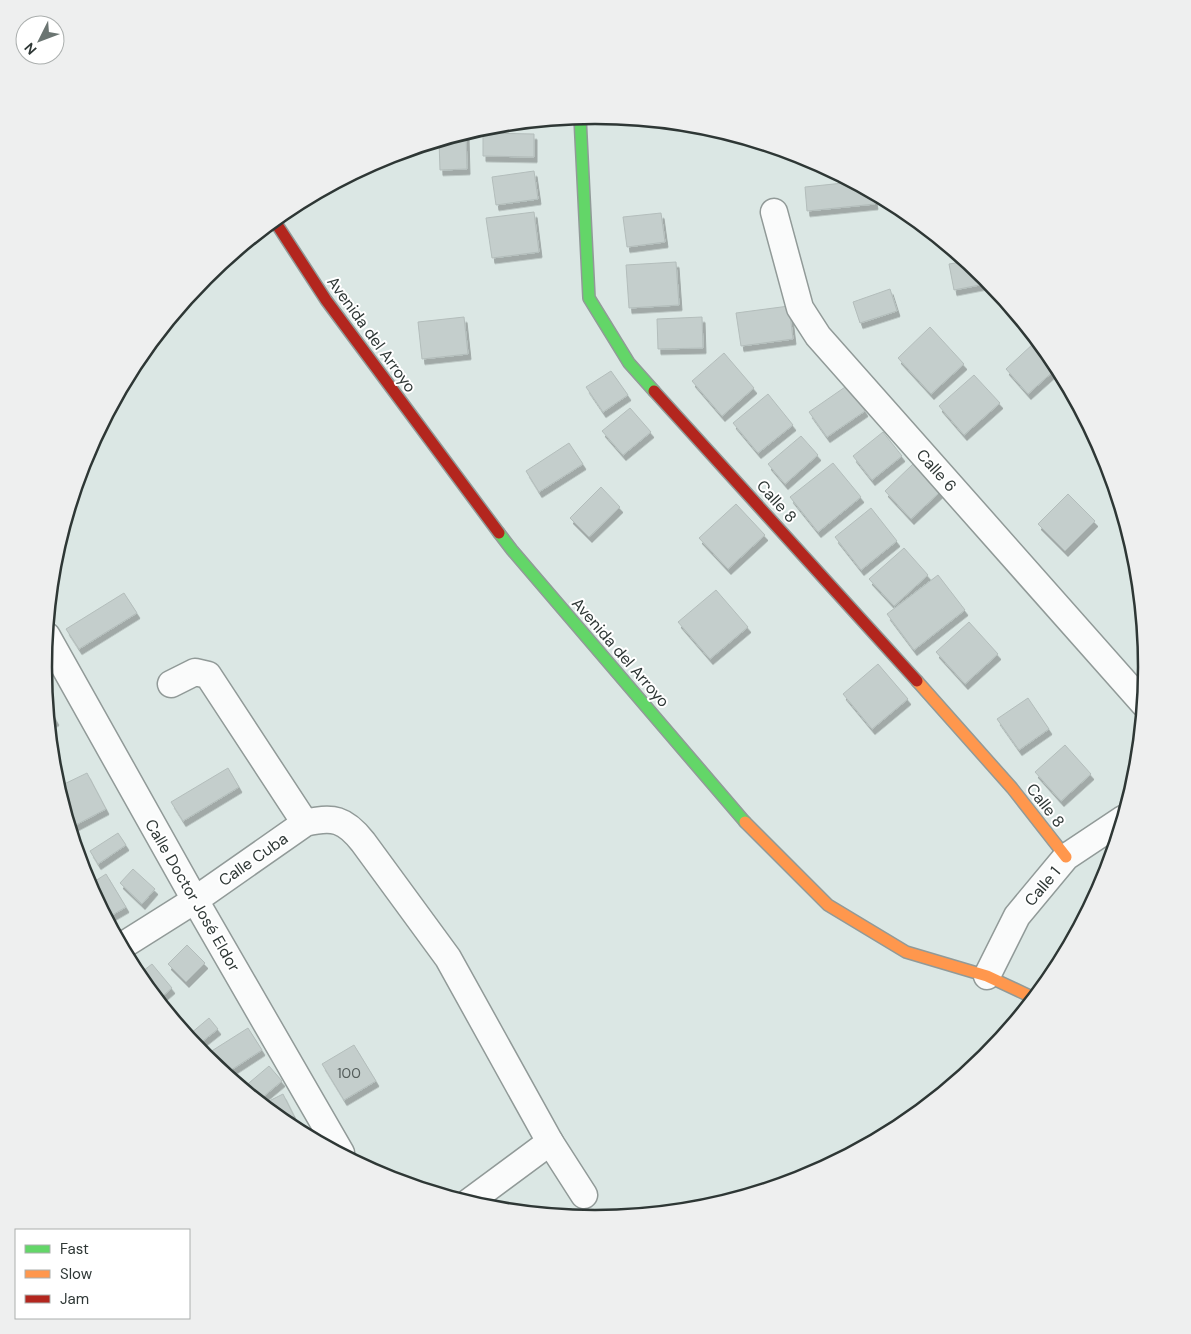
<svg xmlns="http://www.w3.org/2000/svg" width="1191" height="1334" font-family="'DM Sans',sans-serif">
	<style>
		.building { fill: #c4cecc; stroke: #b3bdbb; filter: url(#shadow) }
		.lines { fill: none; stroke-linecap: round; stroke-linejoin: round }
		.street-casing { stroke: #919a98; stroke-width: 29 }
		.fast-casing { stroke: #919a98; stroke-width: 14 }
		.slow-casing { stroke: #919a98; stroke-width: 14 }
		.jam-casing { stroke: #919a98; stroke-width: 14 }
		.street { stroke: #fafbfb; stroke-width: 26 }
		.fast { stroke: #63d668; stroke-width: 11 }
		.slow { stroke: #ff974d; stroke-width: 11 }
		.jam { stroke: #b3261e; stroke-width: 11 }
		.labels { text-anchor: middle; stroke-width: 4; stroke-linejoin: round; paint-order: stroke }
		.number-label { font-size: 14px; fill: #545d5b }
		.street-label { font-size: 16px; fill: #2e3735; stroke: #fff }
		.rim { fill: none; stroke: #2e3735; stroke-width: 2.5 }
	</style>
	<defs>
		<filter id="shadow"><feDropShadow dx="3" dy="5.5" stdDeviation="0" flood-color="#0004"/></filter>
	</defs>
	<rect width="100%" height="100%" fill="#dbe7e4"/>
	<!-- building -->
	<g class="building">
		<path d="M 466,133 L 467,169 L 440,170 L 439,141 Z"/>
		<path d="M 483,133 L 534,134 L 534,157 L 483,156 Z"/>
		<path d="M 534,171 L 538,199 L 496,205 L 492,177 Z"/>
		<path d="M 853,182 L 873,193 L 875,204 L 807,211 L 805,187 Z"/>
		<path d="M 534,212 L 539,252 L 492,258 L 486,218 Z"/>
		<path d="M 661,213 L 665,242 L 627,247 L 623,217 Z"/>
		<path d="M 967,261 L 986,277 L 990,283 L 954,290 L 949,264 Z"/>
		<path d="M 676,262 L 679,305 L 629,308 L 626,265 Z"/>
		<path d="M 890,289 L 897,311 L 860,323 L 853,302 Z"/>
		<path d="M 789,306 L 793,339 L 741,346 L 736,313 Z"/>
		<path d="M 464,317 L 468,354 L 422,359 L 418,322 Z"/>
		<path d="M 702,317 L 703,348 L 658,349 L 657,319 Z"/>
		<path d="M 930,327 L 964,364 L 931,394 L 898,358 Z"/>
		<path d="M 1034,343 L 1057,368 L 1028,394 L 1006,369 Z"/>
		<path d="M 724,353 L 754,388 L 722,416 L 692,381 Z"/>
		<path d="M 611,371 L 628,395 L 603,412 L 586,387 Z"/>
		<path d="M 974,375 L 1000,403 L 964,435 L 939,406 Z"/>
		<path d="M 848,385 L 865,411 L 827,437 L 809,412 Z"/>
		<path d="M 768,394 L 793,425 L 758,453 L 733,423 Z"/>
		<path d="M 630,408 L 651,432 L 623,455 L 602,431 Z"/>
		<path d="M 883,432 L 902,456 L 872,480 L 853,456 Z"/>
		<path d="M 801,436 L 818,455 L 785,484 L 768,464 Z"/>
		<path d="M 569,443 L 583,464 L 539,492 L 526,471 Z"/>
		<path d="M 833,463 L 861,497 L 818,532 L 790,497 Z"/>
		<path d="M 913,464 L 940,492 L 911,519 L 885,491 Z"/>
		<path d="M 601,487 L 620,507 L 589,537 L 570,518 Z"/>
		<path d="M 1068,494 L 1095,521 L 1065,551 L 1038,524 Z"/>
		<path d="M 736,504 L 765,535 L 728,569 L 699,538 Z"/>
		<path d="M 871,508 L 897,541 L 861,570 L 835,537 Z"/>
		<path d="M 904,548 L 928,575 L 894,606 L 869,579 Z"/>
		<path d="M 938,575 L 965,610 L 914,650 L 887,614 Z"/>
		<path d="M 716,590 L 748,627 L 710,659 L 678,622 Z"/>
		<path d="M 124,593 L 137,613 L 79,649 L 66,629 Z"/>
		<path d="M 969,622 L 998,654 L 965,684 L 936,652 Z"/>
		<path d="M 878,664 L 908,699 L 872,729 L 843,694 Z"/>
		<path d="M 1028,698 L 1049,729 L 1019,750 L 997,719 Z"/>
		<path d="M 47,704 L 56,720 L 49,724 Z"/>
		<path d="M 1065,745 L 1091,774 L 1061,801 L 1035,772 Z"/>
		<path d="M 228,768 L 239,787 L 183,821 L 171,802 Z"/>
		<path d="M 87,773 L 106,809 L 70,828 L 58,787 Z"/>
		<path d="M 118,833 L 126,845 L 98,864 L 90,851 Z"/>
		<path d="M 133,869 L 155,889 L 142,904 L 120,883 Z"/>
		<path d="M 106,874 L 126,907 L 107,918 L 89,885 Z"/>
		<path d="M 187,945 L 205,963 L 186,982 L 168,964 Z"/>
		<path d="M 152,964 L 172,988 L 158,1000 L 138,975 Z"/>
		<path d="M 209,1018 L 218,1029 L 199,1044 L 190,1034 Z"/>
		<path d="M 248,1028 L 262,1050 L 225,1074 L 210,1052 Z"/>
		<path d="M 354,1045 L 376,1081 L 344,1100 L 322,1064 Z"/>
		<path d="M 269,1066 L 282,1081 L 258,1101 L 243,1088 Z"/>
		<path d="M 283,1094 L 294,1116 L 283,1121 L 277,1116 L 269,1101 Z"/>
	</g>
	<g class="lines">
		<defs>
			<g id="street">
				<path d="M 774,212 L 800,308 L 818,336 L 1144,704"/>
				<path d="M 47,636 L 195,900 L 341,1153"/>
				<path d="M 171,684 L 195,672 L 208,675 L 305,823"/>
				<path d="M 122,946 L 195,900 L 305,823 C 333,816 345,819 363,842 L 448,958 L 550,1142 L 584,1195"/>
				<path d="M 987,976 L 1017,916 L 1066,857 L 1123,819"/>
				<path d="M 469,1202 L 550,1142"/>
			</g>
			<g id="fast">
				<path d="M 580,117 L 589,298 L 629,363 L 654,391"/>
				<path d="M 499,533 L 512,550 L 745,822"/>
			</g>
			<g id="slow">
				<path d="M 917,681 L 1012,788 L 1066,857"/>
				<path d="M 745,822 L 828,905 L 906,952 L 987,976 L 1034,998"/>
			</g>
			<g id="jam">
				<path d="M 274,220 L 326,300 L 499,533"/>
				<path d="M 654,391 L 917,681"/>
			</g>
		</defs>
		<!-- street casing -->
		<use href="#street" class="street-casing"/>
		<!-- fast casing -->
		<use href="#fast" class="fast-casing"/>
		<!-- slow casing -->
		<use href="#slow" class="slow-casing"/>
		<!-- jam casing -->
		<use href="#jam" class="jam-casing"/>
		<!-- street -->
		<use href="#street" class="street"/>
		<!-- fast -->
		<use href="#fast" class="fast"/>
		<!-- slow -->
		<use href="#slow" class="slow"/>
		<!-- jam -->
		<use href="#jam" class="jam"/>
	</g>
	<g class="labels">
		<!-- number labels -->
		<g class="number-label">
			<text x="349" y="1078">100</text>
		</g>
		<!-- street labels -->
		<g class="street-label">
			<text transform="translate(372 334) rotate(54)" y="6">Avenida del Arroyo</text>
			<text transform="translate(937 470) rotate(48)" y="6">Calle 6</text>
			<text transform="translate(777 501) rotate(48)" y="6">Calle 8</text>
			<text transform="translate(621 652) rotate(49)" y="6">Avenida del Arroyo</text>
			<text transform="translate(1046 805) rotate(52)" y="6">Calle 8</text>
			<text transform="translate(253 859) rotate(-35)" y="6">Calle Cuba</text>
			<text transform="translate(1042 886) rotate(-50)" y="6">Calle 1</text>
			<text transform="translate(193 895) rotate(60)" y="6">Calle Doctor José Eldor</text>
		</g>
	</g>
	<!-- crop -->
	<path d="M0 0H1191V1334H0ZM52 667a543 543 0 1 1 1086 0a543 543 0 1 1-1086 0Z" fill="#eeefef" fill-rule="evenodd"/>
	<path class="rim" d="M52 667a543 543 0 1 1 1086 0a543 543 0 1 1-1086 0Z"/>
	<!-- legend -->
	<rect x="15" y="1229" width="175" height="90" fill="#ffffff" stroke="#abafae"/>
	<rect x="25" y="1245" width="25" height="8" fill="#63d668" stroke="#abafae"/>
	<text x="60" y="1254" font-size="15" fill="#2e3735">Fast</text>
	<rect x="25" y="1270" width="25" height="8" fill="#ff974d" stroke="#abafae"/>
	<text x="60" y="1279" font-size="15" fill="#2e3735">Slow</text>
	<rect x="25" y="1295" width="25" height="8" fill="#b3261e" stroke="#abafae"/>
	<text x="60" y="1304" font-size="15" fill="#2e3735">Jam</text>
	<!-- north arrow -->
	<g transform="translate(40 40) rotate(228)"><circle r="24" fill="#ffffff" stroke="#abafae"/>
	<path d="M0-4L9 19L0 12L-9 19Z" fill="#6b7572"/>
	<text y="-8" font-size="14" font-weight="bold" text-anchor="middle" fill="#2e3735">N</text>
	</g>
</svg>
